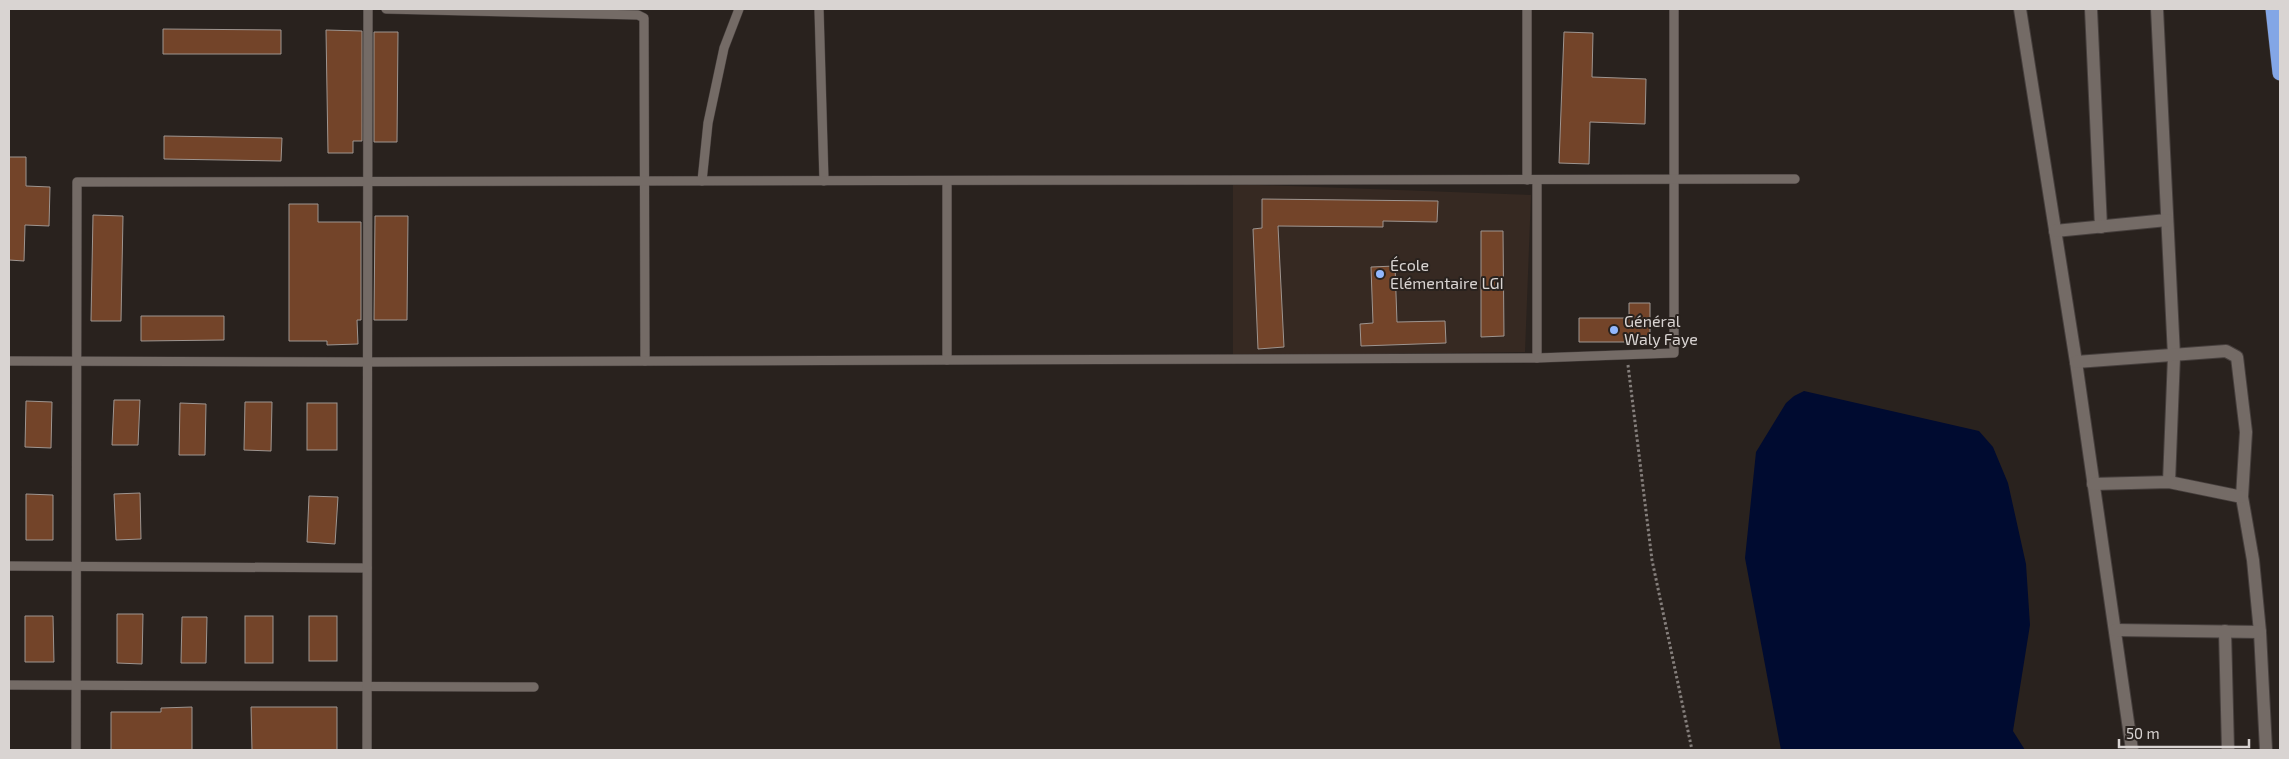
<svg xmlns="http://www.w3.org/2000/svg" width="2289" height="759" font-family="'Exo 2',sans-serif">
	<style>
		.built { fill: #362922 }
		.water { fill: #000b30 }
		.building { fill: #734429; stroke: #9e9590 }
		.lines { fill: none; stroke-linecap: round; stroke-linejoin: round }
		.lane-casing { stroke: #463f3d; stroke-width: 10 }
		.street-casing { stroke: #463f3d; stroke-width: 14 }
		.highway-casing { stroke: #463f3d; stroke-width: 16 }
		.path { stroke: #857f7c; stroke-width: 3; stroke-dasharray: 2.5 2.5; stroke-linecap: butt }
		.lane { stroke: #746b66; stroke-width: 9 }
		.street { stroke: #746b66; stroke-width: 12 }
		.highway { stroke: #83a6e6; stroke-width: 15 }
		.poi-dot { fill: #92b7fd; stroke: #29221e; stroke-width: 2 }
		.labels { text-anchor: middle; stroke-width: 4; stroke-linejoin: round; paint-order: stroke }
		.poi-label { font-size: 16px; fill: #d9d4d2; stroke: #29221e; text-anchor: start }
	</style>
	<rect width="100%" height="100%" fill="#29221e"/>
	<!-- built -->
	<path class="built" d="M 1233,184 L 1531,195 L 1525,352 L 1233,356 Z"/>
	<!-- water -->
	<path class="water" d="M 1804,391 L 1979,431 L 1993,447 L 2008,483 L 2026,564 L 2030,625 L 2013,731 L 2025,750 L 1781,750 L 1745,558 L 1756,452 L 1786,403 L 1794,396 Z"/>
	<!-- building -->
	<g class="building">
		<path d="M 163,29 L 281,30 L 281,54 L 163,54 Z"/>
		<path d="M 326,30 L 362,31 L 362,141 L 353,141 L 353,153 L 328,153 Z"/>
		<path d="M 374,32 L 398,32 L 397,142 L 374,142 Z"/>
		<path d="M 1564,32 L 1593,33 L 1592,77 L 1646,79 L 1645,124 L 1590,122 L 1589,164 L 1559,163 Z"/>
		<path d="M 164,136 L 282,138 L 281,161 L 164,159 Z"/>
		<path d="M 9,157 L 26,157 L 26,186 L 50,187 L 49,226 L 25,225 L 24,261 L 9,260 Z"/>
		<path d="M 1262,199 L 1438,201 L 1437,222 L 1383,221 L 1383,227 L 1278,226 L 1284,347 L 1258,349 L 1253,229 L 1262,228 Z"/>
		<path d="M 289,204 L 318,204 L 318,222 L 361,222 L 361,320 L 357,320 L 358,344 L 327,345 L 327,341 L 289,341 Z"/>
		<path d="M 93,215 L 123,216 L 121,321 L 91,321 Z"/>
		<path d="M 375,216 L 408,216 L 407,320 L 374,320 Z"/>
		<path d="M 1481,231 L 1503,231 L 1504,336 L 1481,337 Z"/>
		<path d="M 1395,266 L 1397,322 L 1445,321 L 1446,343 L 1361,346 L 1360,324 L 1373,323 L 1371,267 Z"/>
		<path d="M 1629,303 L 1650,303 L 1650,342 L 1579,342 L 1579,318 L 1629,318 Z"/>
		<path d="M 141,316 L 224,316 L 224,340 L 141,341 Z"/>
		<path d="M 114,400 L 140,400 L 138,445 L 112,445 Z"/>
		<path d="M 26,401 L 52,402 L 51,448 L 25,447 Z"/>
		<path d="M 245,402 L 272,402 L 271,451 L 244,450 Z"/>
		<path d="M 180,403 L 206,404 L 205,455 L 179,455 Z"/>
		<rect x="307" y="403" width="30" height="47"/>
		<path d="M 140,493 L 141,539 L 116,540 L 114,494 Z"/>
		<path d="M 26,494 L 53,495 L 53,540 L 26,540 Z"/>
		<path d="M 309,496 L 338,497 L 335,544 L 307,542 Z"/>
		<path d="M 117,614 L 143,614 L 142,664 L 117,663 Z"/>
		<path d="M 25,616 L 53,616 L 54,662 L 25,662 Z"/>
		<rect x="245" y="616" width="28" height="47"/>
		<rect x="309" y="616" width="28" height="45"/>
		<path d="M 182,617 L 207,617 L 206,663 L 181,663 Z"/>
		<path d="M 192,707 L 192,750 L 111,750 L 111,712 L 161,712 L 161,708 Z"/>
		<path d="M 251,707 L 337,707 L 337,750 L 252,750 Z"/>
	</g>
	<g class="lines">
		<defs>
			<g id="lane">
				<path d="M 386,9 L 638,15 L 644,18 L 645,361"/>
				<path d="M 819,9 L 824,181"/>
				<path d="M 1527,180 L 1527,9"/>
				<path d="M 702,181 L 708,123 L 724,48 L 739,9"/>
				<path d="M 947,181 L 947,360"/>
				<path d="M 1537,358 L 1537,180"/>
				<path d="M 9,361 L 368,362 L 1537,358 L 1674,353 L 1674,9"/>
				<path d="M 9,566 L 367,568"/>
				<path d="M 9,685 L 534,687"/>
				<path d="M 76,750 L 77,182 L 1795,179"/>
				<path d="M 367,750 L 368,9"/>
			</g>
			<g id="street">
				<path d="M 2020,9 L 2076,362 L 2132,750"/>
				<path d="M 2091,9 L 2101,227"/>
				<path d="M 2157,9 L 2174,356 L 2169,482"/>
				<path d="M 2055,231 L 2167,220"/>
				<path d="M 2076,362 L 2226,351 L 2237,357 L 2246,432 L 2242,497 L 2253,560 L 2260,632 L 2266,750"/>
				<path d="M 2093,484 L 2169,482 L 2242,497"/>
				<path d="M 2115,630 L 2260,632"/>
				<path d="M 2225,631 L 2228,750"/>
			</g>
			<path id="highway" d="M 2273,9 L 2280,73"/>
		</defs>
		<!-- lane casing -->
		<use href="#lane" class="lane-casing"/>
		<!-- street casing -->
		<use href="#street" class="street-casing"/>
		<!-- highway casing -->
		<use href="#highway" class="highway-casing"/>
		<!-- path -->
		<path class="path" d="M 1628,365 L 1652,560 L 1692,750"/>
		<!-- lane -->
		<use href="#lane" class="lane"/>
		<!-- street -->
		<use href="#street" class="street"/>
		<!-- highway -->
		<use href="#highway" class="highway"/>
	</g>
	<!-- markers -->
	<g class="poi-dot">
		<circle cx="1380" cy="274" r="5"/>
		<circle cx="1614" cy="330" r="5"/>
	</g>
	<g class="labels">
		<!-- poi labels -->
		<g class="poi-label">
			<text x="1390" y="271">École<tspan x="1390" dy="18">Elémentaire LGI</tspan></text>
			<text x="1624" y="327">Général<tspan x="1624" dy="18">Waly Faye</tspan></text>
		</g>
	</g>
	<!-- border -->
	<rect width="2289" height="759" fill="none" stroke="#d9d4d2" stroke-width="20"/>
	<!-- scale -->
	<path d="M2119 739v8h130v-8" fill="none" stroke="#d9d4d2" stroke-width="2.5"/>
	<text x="2126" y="739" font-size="15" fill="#d9d4d2" stroke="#29221e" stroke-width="4" paint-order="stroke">50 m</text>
</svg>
